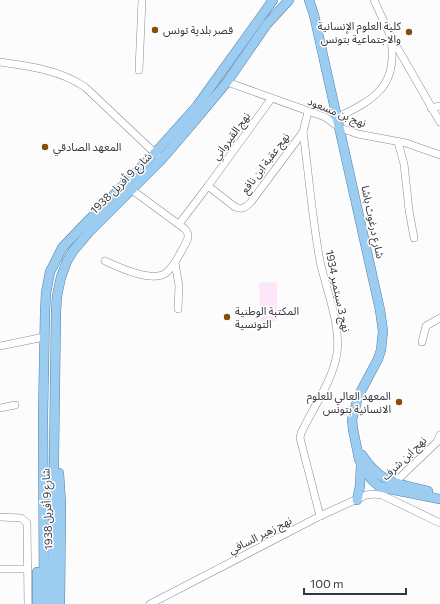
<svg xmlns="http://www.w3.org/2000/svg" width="440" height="604" font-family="Commissioner,'Noto Sans Arabic',sans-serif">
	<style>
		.green { fill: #fde6f9 }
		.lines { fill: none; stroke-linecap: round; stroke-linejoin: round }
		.minor-casing { stroke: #898d9e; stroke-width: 8 }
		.major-casing { stroke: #4e81ac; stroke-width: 10 }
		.minor { stroke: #fff; stroke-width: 7 }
		.major { stroke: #9dccf1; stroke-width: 9 }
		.poi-dot { fill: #894d0a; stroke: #fff; stroke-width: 1.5 }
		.labels { text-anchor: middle; stroke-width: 3; stroke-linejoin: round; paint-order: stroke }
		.poi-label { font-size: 11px; fill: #35363d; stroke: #fff; text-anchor: start }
		.street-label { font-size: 11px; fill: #35363d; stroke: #fff }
	</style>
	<rect width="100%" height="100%" fill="#fcfcfc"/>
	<!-- green -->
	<path class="green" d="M 277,282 L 277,321 L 264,322 L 260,321 L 259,283 Z"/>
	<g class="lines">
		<defs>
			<g id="minor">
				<path d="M 374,0 L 390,35 L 440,122"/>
				<path d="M 0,62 C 29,66 60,70 85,87 L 158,156"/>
				<path d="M 139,70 L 142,0"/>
				<path d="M 227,82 L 325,117 L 340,128 L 358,134 L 406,143 L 440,155"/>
				<path d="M 431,108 L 440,106"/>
				<path d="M 338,117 C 374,100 398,86 391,41"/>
				<path d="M 303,132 C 309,175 312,218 320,261 C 326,290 341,324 337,353 C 334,378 312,410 301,433 L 300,438 L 320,516"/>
				<path d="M 398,142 L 404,164 L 409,210 L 414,238"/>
				<path d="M 208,186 L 271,99"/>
				<path d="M 179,224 L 208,186 L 235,207 C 243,210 246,207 251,202 L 303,132 L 308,112"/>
				<path d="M 105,261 C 120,268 154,284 167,272 C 174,266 179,256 183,248 C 187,241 191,236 185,229 L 128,187"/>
				<path d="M 175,263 L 179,286 L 178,309"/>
				<path d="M 422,342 L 426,326 L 440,318"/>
				<path d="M 0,346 L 44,337"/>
				<path d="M 0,408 L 15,405"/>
				<path d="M 392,485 L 437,442 L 440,435"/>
				<path d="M 0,517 L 21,518 L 27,523 L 28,604"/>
				<path d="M 0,569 L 28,569"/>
				<path d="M 150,604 L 320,516 L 366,495 L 374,494 L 382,495 L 440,523"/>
			</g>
			<g id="major">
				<path d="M 309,0 L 314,15 L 380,310 L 383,331 L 381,350 L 378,359 L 361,391 L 357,401 L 352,420 L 353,429 L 359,459 L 365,471 L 372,480 L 380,487 L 440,499"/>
				<path d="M 362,455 C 381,484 396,483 428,491"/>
				<path d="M 59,473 L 61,504 L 60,604"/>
				<path d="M 357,500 L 360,486 L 361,465"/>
				<path d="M 37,604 L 37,572"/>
				<path d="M 44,604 L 43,416 L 45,312 L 46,293 L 50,272 L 62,248 L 79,230 L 155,153 L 197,106 L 273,0"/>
				<path d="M 52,604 L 56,312 L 57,296 L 61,277 L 67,261 L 73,251 L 89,232 L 162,159 L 193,123 L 227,82 L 267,24 L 289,0"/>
			</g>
		</defs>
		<!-- minor casing -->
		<use href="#minor" class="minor-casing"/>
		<!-- major casing -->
		<use href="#major" class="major-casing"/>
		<!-- minor -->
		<use href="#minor" class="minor"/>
		<!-- major -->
		<use href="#major" class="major"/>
	</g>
	<!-- markers -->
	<g class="poi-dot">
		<circle cx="155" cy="30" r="4"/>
		<circle cx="409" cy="32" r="4"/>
		<circle cx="45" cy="147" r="4"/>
		<circle cx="227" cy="317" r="4"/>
		<circle cx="399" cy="402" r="4"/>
	</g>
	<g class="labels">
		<!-- poi labels -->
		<g class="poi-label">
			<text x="401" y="30" text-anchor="end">كلية العلوم الإنسانية<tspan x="401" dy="13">والاجتماعية بتونس</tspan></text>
			<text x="163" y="34">قصر بلدية تونس</text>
			<text x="53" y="151">المعهد الصادقي</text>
			<text x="235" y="315">المكتبة الوطنية<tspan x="235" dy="13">التونسية</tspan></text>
			<text x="391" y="400" text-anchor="end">المعهد العالي للعلوم<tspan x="391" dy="13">الانسانية بتونس</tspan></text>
		</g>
		<!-- street labels -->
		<g class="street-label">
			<text transform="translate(337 112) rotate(22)" y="4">نهج بن مسعود</text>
			<text transform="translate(231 136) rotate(-54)" y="4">نهج القيرواني</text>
			<text transform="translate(265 163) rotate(-53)" y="4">نهج عقبة ابن نافع</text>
			<text transform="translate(121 183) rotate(-45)" y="4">شارع 9 أفريل 1938</text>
			<text transform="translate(373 222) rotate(78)" y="4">شارع درغوث باشا</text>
			<text transform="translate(338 291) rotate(78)" y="4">نهج 3 سبتمبر 1934</text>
			<text transform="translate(404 458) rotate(-44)" y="4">نهج ابن شرف</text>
			<text transform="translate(47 509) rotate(-92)" y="4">شارع 9 أفريل 1938</text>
			<text transform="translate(260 535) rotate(-27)" y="4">نهج زهير السافي</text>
		</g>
	</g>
	<!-- scale -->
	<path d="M304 588v6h102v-6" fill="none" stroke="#35363d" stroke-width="2"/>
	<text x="310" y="588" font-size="12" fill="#35363d" stroke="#ffffff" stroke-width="3" paint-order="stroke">100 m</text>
</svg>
